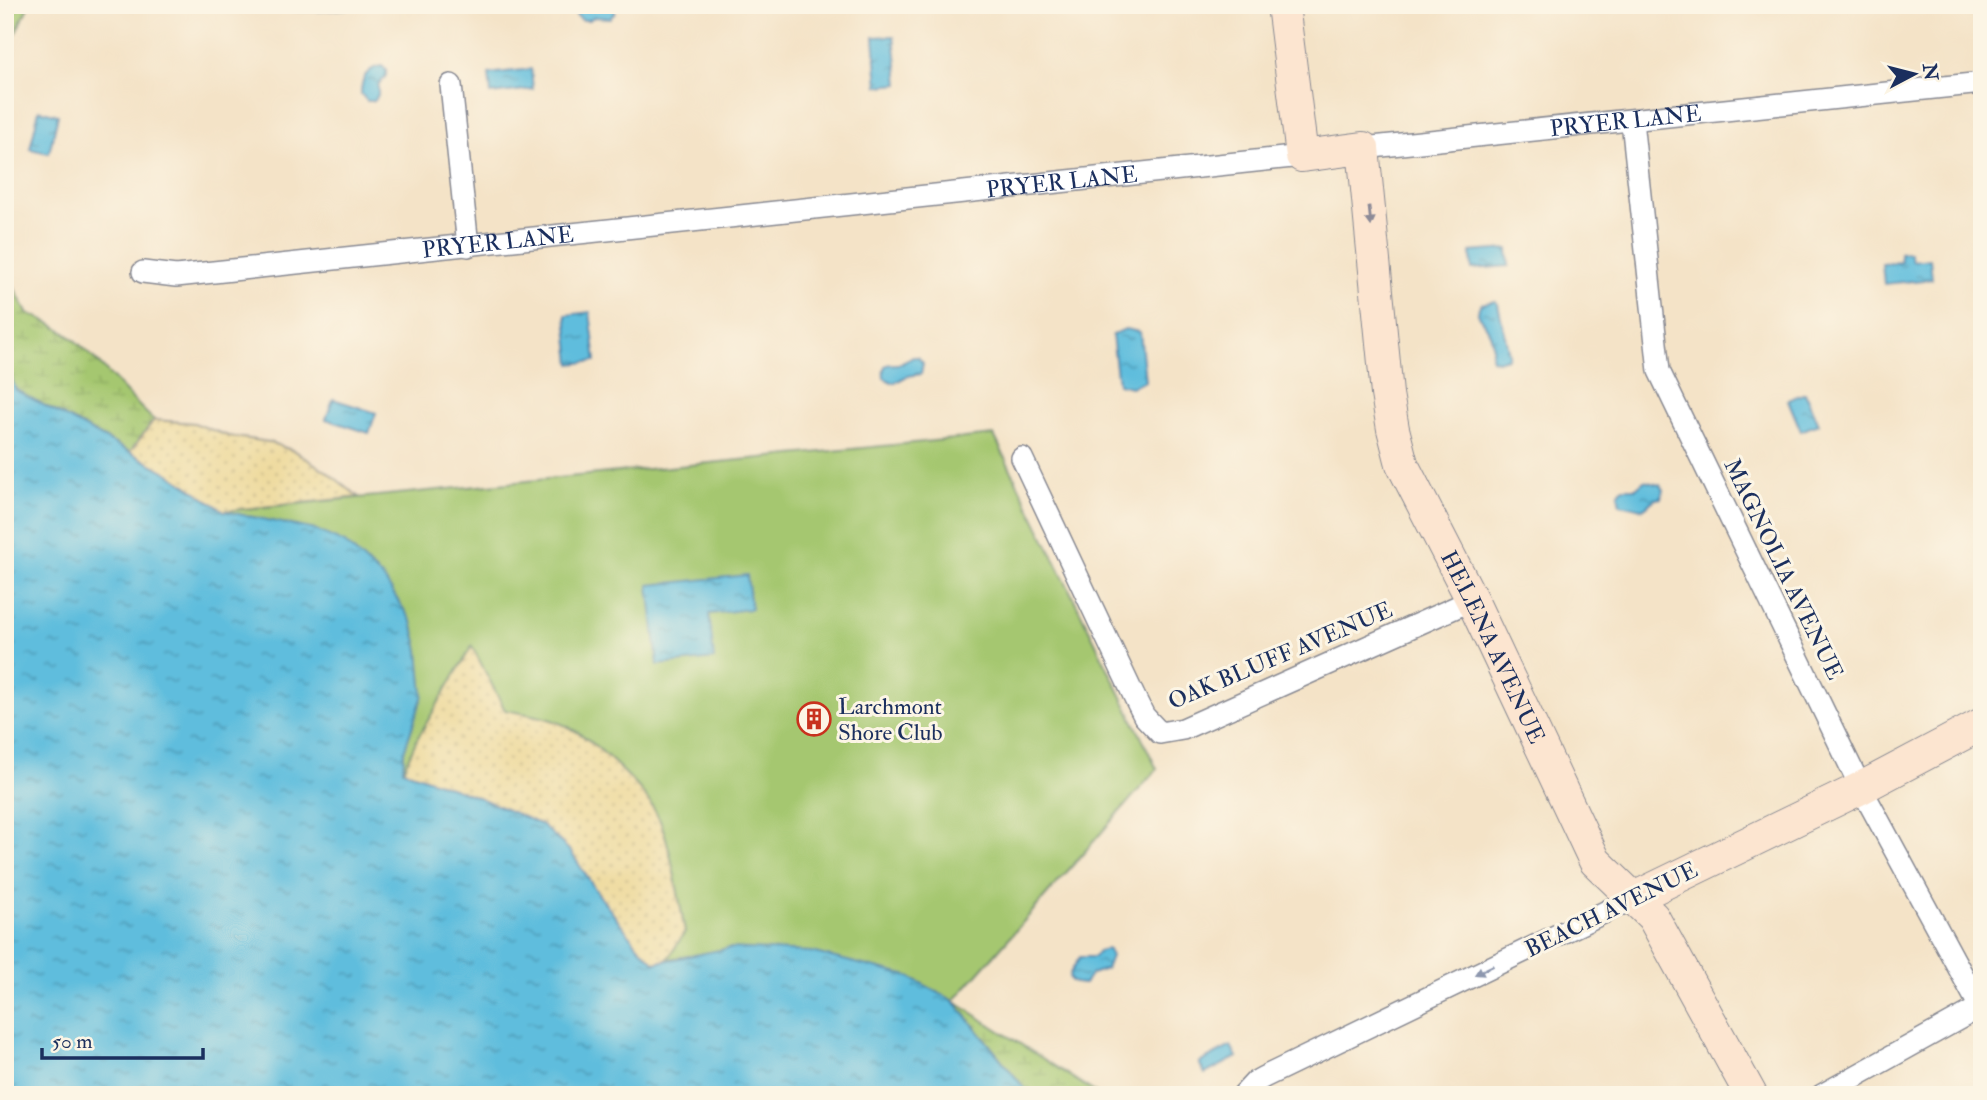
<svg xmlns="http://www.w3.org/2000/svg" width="1987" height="1100" font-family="'IM FELL Double Pica',serif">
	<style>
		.wetland { fill: url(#wetland-marsh); stroke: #607b67; stroke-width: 2 }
		.sand { fill: url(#sand-dots); stroke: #84847e; stroke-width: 2 }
		.park { fill: #a5c770; stroke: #607b67; stroke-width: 2 }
		.water { fill: url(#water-ripples); stroke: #3d769e; stroke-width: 2 }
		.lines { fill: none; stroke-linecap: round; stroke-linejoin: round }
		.street-casing { stroke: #888992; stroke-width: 24 }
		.secondary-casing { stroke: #888992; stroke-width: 34 }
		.street { stroke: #fff; stroke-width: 21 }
		.secondary { stroke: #fce5d0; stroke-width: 32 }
		.oneway { fill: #8c8a97 }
		.oneway2 { fill: #8d97ae }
		.labels { text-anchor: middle; stroke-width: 6; stroke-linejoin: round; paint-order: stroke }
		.street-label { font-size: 23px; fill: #1b2f5e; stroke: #fcf5e5 }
		.poi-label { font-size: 23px; fill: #1b2f5e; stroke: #fcf5e5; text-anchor: start }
	</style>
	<defs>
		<pattern id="wetland-marsh" width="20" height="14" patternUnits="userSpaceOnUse" patternTransform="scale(1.75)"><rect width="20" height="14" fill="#a5c770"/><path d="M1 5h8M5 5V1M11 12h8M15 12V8" fill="none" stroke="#8dab63"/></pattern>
		<pattern id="sand-dots" width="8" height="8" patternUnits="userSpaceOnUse" patternTransform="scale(1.75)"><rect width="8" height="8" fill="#eeda9e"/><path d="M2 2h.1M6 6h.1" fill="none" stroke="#ccbb8a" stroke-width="1.8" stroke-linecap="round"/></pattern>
		<pattern id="water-ripples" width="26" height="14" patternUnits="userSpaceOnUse" patternTransform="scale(1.75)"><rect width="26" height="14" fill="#5fbddd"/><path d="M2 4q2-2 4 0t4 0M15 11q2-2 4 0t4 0" fill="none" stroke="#4e9ab6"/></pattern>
	</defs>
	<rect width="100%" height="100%" fill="#fcf5e5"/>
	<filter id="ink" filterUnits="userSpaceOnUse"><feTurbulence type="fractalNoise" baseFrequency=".0143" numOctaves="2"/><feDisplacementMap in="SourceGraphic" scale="14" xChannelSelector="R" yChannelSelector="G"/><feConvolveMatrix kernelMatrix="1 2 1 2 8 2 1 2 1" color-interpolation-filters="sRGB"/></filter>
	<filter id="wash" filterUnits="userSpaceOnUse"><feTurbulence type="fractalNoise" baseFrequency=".00686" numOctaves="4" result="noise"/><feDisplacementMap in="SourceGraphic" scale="28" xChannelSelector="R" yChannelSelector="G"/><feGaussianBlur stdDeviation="1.57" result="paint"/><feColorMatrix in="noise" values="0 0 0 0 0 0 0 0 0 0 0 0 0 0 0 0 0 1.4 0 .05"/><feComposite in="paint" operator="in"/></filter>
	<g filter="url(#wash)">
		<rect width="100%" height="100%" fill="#f4e3c7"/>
		<!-- wetland -->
		<g class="wetland">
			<path d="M 5,5 L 29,5 L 5,56 Z"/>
			<path d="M 5,270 L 27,313 C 83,332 111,382 154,420 L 130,452 L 16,390 L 5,363 Z"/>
			<path d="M 954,1001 L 1099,1095 L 1030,1095 Z"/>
		</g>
		<!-- sand -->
		<g class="sand">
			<path d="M 154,420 L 194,423 L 228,436 L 269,442 L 294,451 L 326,471 L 359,497 L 224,511 L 168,473 L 130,452 Z"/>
			<path d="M 472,645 L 505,710 C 528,714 551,717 572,729 C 585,735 595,746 606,755 C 630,777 654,800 664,831 C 674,864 679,899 685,932 L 668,959 L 655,963 L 638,946 L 601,898 L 570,851 L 542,825 L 480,798 L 403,770 L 416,739 Z"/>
		</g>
		<!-- park -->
		<path class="park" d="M 994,435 L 1157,769 L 954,1001 L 908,976 L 688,956 L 668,959 L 685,932 C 679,898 674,863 664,831 C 654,800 630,777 606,755 C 595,746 585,735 572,729 C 551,717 528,714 505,710 L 472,646 L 417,739 L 403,770 L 224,511 Z"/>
		<!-- water -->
		<g class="water">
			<path d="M 250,5 L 364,5 C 325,13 290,13 250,5 Z"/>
			<path d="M 578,5 L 615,5 L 615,13 L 610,18 L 594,17 L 589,20 L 582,20 L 576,15 L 576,7 Z"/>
			<path d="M 894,36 L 899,84 L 878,86 L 874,37 Z"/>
			<path d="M 382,66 L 386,70 C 387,79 383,78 378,85 L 378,95 L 374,101 L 367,101 L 361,94 C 361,79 367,68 382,66 Z"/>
			<path d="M 531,69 L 533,89 L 491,94 L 489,74 Z"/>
			<path d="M 39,110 L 58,115 L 49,153 L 30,149 Z"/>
			<path d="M 1508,249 L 1509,266 L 1472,269 L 1471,252 Z"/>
			<path d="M 1910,252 L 1912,261 L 1930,259 L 1932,279 L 1884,284 L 1882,264 L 1901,262 L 1900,253 Z"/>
			<path d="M 1495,301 L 1498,304 L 1509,354 L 1507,358 L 1497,361 L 1492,359 L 1491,356 C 1496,338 1488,328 1478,314 L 1479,307 L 1481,304 Z"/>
			<path d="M 590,312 L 596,361 L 571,364 L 566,315 Z"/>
			<path d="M 1125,329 L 1140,332 L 1145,381 L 1131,387 L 1118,384 L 1112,335 Z"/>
			<path d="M 913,357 L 918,357 L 923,363 L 921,374 L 907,376 L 894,383 L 884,378 C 882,358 890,367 902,363 C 906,361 910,359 913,357 Z"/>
			<path d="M 5,363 L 16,390 L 168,473 L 224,511 L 316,530 L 345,543 L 384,579 L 412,622 L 419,650 L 423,695 L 404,752 L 403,770 L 480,798 L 542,825 L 570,851 L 601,898 L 638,946 L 655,963 L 729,948 L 811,952 L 908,976 L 954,1001 L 1030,1095 L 5,1095 Z"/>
			<path d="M 1805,393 L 1818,424 L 1801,431 L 1788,400 Z"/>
			<path d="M 333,399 L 376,413 L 369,433 L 326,419 Z"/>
			<path d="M 1644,481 L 1660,485 L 1663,490 L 1661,498 C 1648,500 1651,506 1642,509 L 1620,504 L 1618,494 L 1623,488 L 1636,488 Z"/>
			<path d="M 747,575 L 751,609 L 709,614 L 714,659 L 658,665 L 649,585 Z"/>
			<path d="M 1106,949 L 1109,950 L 1111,956 L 1106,969 L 1091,974 L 1084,984 C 1056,983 1076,966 1080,957 L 1094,957 L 1099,951 Z"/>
			<path d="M 1231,1046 L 1237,1057 L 1205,1074 L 1199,1063 Z"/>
		</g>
	</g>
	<g filter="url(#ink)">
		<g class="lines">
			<defs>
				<g id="street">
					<path d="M 451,85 L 468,246"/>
					<path d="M 1632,121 L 1659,371 L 1861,788 L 1982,1011"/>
					<path id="s1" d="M 1363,148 L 1982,83"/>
					<path id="s2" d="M 143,272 L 176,276 L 1302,156"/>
					<path d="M 1022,458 L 1134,696 L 1144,716 L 1160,733 L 1183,729 L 1472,600"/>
					<path d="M 1243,1095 L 1255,1082 L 1264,1077 L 1634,898"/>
					<path d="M 1822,1095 L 1982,1006"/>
				</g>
				<g id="secondary">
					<path id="s3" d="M 1283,5 L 1302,156 L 1363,148 L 1387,394 L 1393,429 L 1402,464 L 1472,600 L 1595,861 L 1653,917 L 1751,1095"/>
					<path d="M 1634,898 L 1861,788 L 1982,724"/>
				</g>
			</defs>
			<!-- street casing -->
			<use href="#street" class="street-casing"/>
			<!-- secondary casing -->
			<use href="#secondary" class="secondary-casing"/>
			<!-- street -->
			<use href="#street" class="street"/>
			<!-- secondary -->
			<use href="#secondary" class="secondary"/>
		</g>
		<!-- one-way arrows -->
		<defs><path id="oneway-solid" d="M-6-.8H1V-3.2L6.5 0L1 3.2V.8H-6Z" transform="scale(1.75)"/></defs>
		<use class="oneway" href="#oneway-solid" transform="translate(1370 216) rotate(84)"/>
		<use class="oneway2" href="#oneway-solid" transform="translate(1484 970) rotate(154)"/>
	</g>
	<!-- icons -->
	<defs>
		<symbol id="building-ring" viewBox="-11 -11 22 22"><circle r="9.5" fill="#fcf5e5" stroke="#c8321e" stroke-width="1.5"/><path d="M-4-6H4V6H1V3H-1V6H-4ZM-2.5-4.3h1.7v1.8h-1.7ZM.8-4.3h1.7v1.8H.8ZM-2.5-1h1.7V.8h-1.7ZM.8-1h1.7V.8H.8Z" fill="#c8321e"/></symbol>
	</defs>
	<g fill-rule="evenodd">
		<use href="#building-ring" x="795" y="700" width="38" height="38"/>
	</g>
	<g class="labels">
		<!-- street labels -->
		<g class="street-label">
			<text dy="8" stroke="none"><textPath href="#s1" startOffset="264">PRYER LANE</textPath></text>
			<text dy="8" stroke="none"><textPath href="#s2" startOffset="924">PRYER LANE</textPath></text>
			<text dy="8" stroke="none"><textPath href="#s2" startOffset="357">PRYER LANE</textPath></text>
			<text transform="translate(1784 569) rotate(64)" y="8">MAGNOLIA AVENUE</text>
			<text dy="8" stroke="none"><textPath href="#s3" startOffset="737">HELENA AVENUE</textPath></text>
			<text transform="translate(1280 655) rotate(-23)" y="8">OAK BLUFF AVENUE</text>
			<text transform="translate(1611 909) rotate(-26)" y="8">BEACH AVENUE</text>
		</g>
		<!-- poi labels -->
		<g class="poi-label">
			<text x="838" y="714">Larchmont<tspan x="838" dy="26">Shore Club</tspan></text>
		</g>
	</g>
	<!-- margin -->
	<rect width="1987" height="1100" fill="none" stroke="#fcf5e5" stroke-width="28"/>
	<!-- north arrow -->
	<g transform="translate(1914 74) rotate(83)" stroke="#fcf5e5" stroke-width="5" paint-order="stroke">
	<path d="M0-5L12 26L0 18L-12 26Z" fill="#1b2f5e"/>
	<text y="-10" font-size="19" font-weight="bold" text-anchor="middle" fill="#1b2f5e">N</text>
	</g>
	<!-- scale -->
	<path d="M42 1048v10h161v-10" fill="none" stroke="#1b2f5e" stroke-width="3.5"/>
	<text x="52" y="1048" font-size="21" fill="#1b2f5e" stroke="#fcf5e5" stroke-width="5" paint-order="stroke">50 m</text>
</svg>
